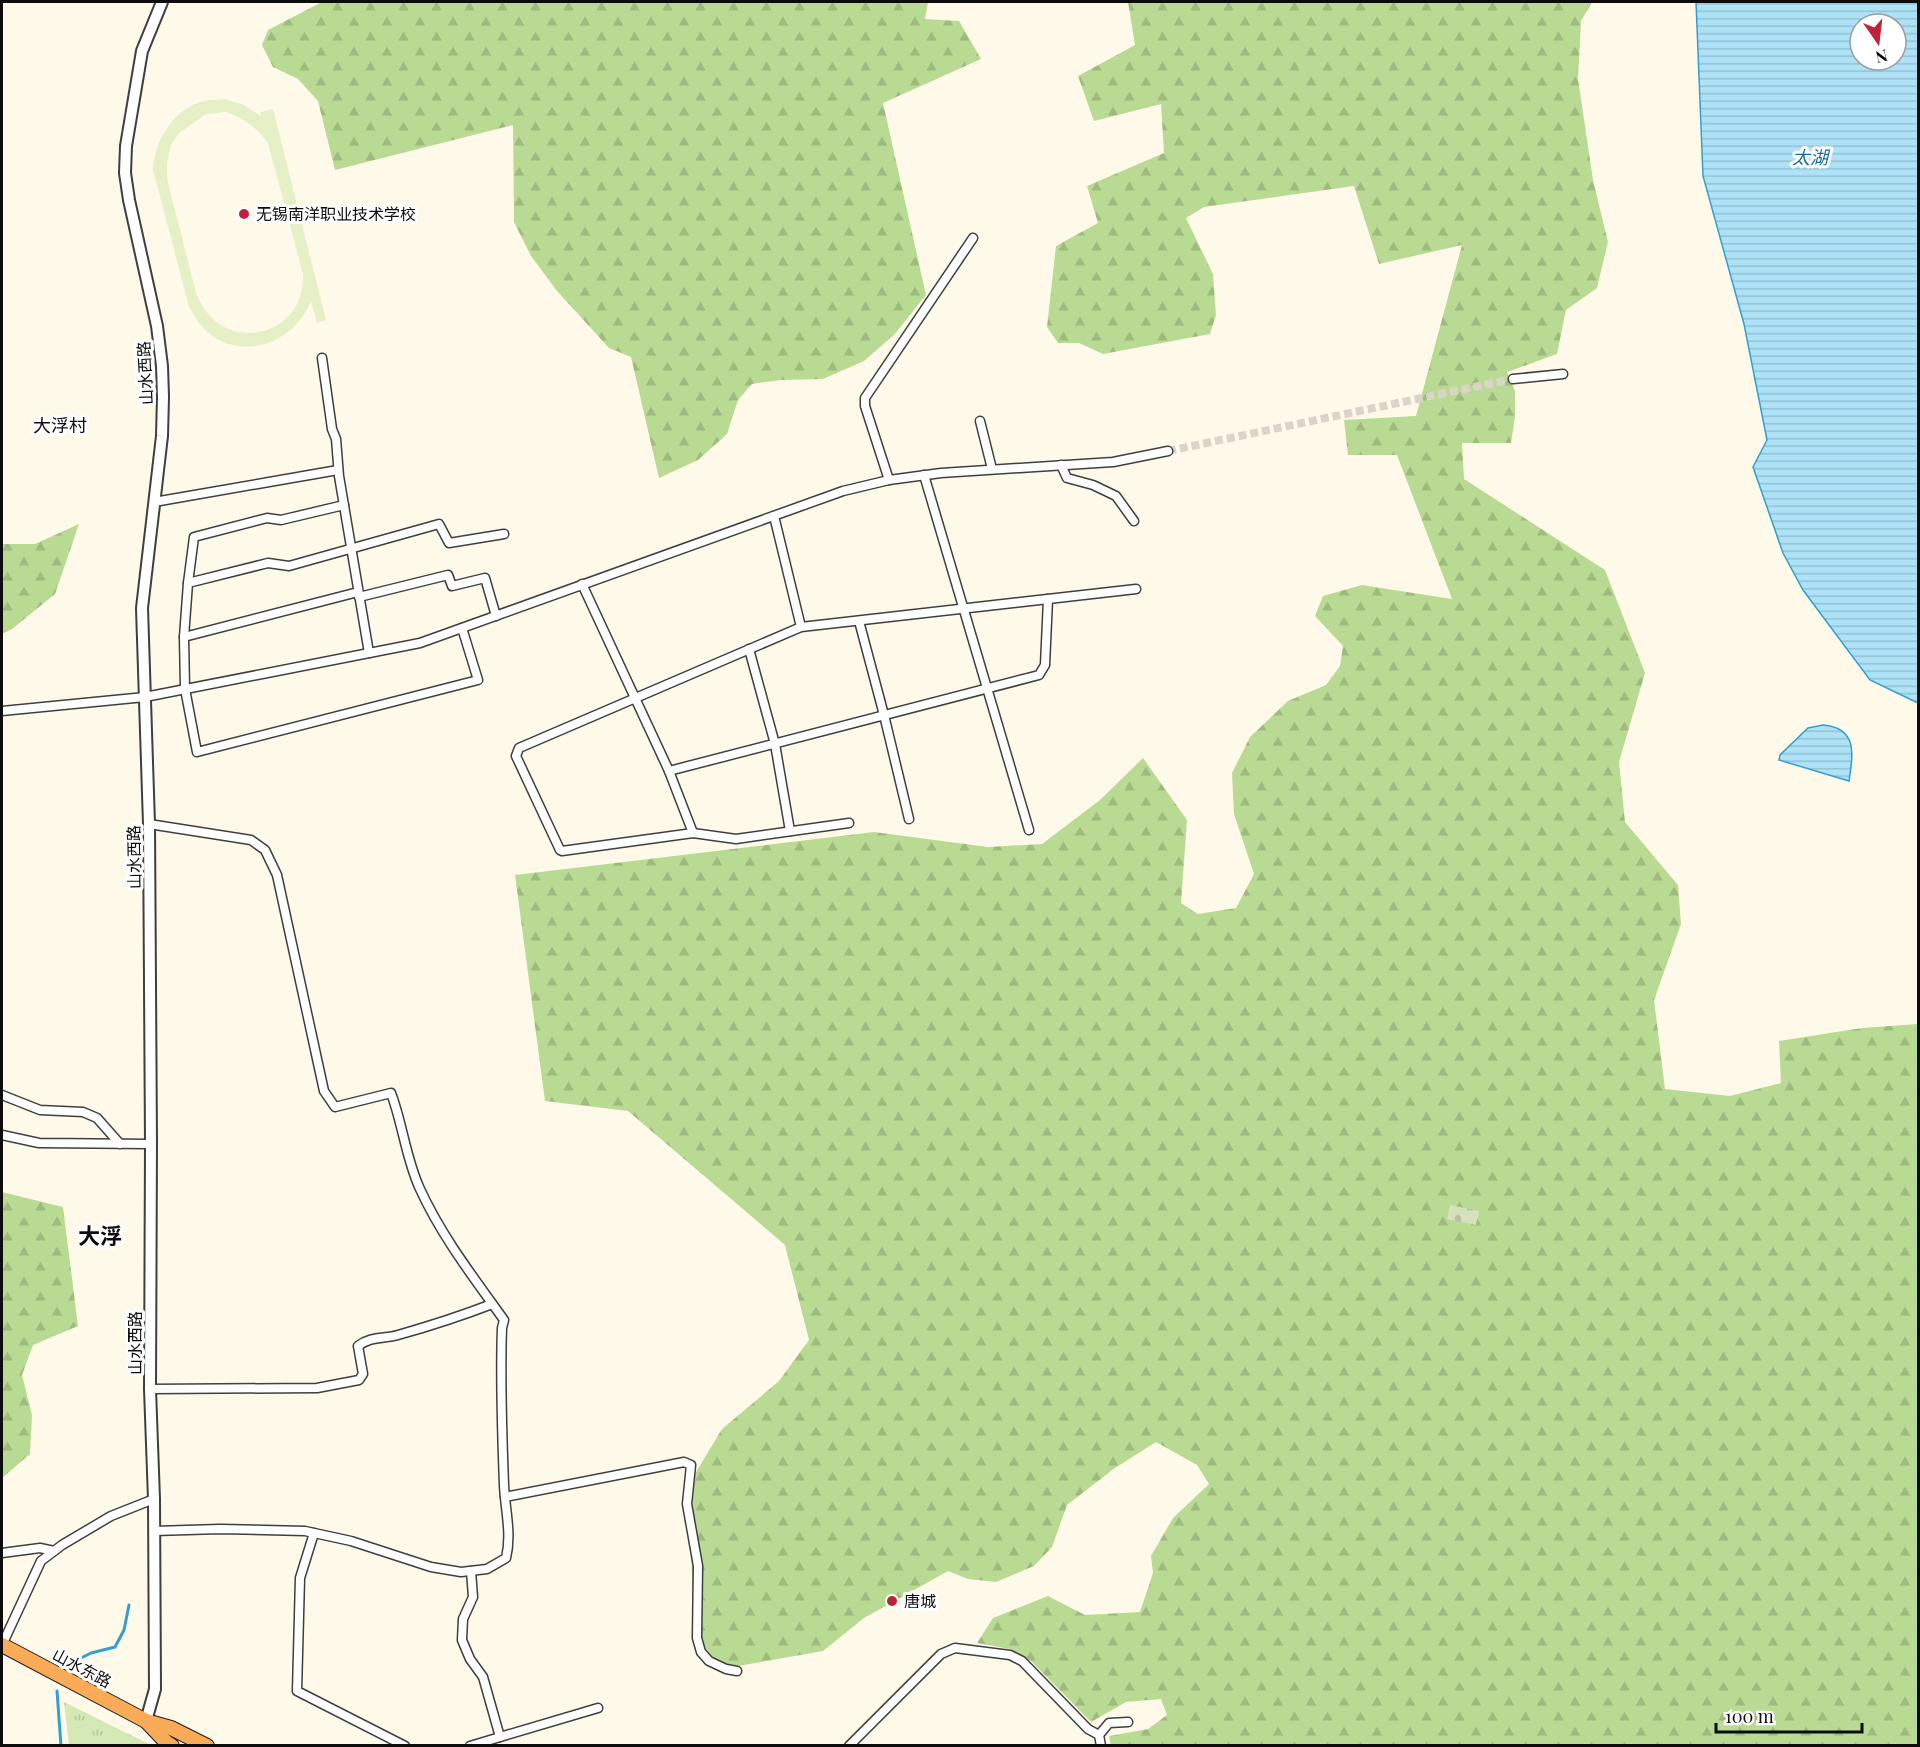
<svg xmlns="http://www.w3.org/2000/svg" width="1920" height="1747" font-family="'Playfair Display','Noto Sans SC',serif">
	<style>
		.forest { fill: url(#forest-firs) }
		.cemetery { fill: url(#cemetery-stones) }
		.park { fill: url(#park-tufts) }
		.pitch { fill: #e5f0c6; fill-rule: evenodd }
		.water { fill: url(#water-rules); stroke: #349ecf; stroke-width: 1.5; fill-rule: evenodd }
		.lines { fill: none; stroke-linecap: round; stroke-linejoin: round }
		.stream { stroke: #349ecf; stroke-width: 3 }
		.minor-tunnel { stroke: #dbd5c9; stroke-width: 8; stroke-dasharray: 8 4; stroke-linecap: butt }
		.minor-casing { stroke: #3f3f3f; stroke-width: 11 }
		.tertiary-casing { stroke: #3f3f3f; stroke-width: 14 }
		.trunk-casing { stroke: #1d1d1d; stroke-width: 16 }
		.minor { stroke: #fff; stroke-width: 8 }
		.tertiary { stroke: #fff; stroke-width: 10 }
		.trunk { stroke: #f9ab57; stroke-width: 14 }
		.poi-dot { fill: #bd2236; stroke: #fff; stroke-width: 2 }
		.labels { text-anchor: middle; stroke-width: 6; stroke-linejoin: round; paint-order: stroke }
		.poi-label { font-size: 16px; fill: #0c0c0c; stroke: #fff; text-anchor: start }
		.street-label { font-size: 16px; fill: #0c0c0c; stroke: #fff }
		.water-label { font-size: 18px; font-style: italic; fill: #146e9f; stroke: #fff }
		.neighbourhood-label { font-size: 18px; fill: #0c0c0c; stroke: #fff }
		.district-label { font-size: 22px; font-weight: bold; fill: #0c0c0c; stroke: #fff }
	</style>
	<defs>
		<pattern id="forest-firs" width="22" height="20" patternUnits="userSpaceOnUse" patternTransform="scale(1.5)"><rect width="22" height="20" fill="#b9da93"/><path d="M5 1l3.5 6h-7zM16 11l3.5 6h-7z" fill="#9eba7e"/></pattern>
		<pattern id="cemetery-stones" width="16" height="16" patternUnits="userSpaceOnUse" patternTransform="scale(1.5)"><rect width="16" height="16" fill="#d7e0bc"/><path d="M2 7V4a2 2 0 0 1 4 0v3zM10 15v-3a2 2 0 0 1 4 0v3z" fill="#b7bfa0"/></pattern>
		<pattern id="park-tufts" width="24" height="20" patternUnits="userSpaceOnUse" patternTransform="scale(1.5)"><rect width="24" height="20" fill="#d4e9b4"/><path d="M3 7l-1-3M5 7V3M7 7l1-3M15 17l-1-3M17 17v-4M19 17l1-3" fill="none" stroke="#b5c79a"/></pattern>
		<pattern id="water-rules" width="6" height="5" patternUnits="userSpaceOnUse" patternTransform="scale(1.5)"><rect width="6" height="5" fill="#aee2f7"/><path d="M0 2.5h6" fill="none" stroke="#94c1d3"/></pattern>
	</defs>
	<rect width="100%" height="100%" fill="#fff9ea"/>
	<!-- forest -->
	<g class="forest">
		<path d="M 322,2 L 931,2 L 928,2 L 925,19 L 959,21 L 981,59 L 883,103 L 926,295 L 894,335 L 864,361 L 823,379 L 781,380 L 752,384 L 738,400 L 727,434 L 698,460 L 659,478 L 631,357 L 609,348 L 557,291 L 531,256 L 514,222 L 513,125 L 335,170 L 318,101 L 298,79 L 273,67 L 262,45 L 268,30 Z"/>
		<path d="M 1128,2 L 1592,2 L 1581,21 L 1578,79 L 1593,180 L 1608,242 L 1597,288 L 1566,310 L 1557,354 L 1507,372 L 1515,391 L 1515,417 L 1511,443 L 1462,443 L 1464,479 L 1605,570 L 1645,673 L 1619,762 L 1625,822 L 1678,885 L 1681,924 L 1654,1000 L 1665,1089 L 1730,1096 L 1781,1083 L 1779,1041 L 1862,1028 L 1918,1024 L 1918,1745 L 1111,1745 L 1109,1736 L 1148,1729 L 1167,1715 L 1161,1699 L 1126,1702 L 1091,1722 L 1031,1661 L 1010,1649 L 977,1643 L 993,1618 L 1048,1596 L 1085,1615 L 1140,1612 L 1153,1573 L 1151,1556 L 1173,1518 L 1209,1484 L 1197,1465 L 1156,1442 L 1115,1468 L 1067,1505 L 1052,1547 L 1034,1566 L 996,1582 L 968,1579 L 948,1571 L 864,1618 L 823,1651 L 721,1669 L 693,1631 L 690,1482 L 722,1429 L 779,1381 L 809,1340 L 785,1245 L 628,1111 L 545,1101 L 515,875 L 874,832 L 988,847 L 1042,844 L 1100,800 L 1143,758 L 1187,820 L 1181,903 L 1198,914 L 1236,908 L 1254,874 L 1234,814 L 1232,773 L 1250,737 L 1288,701 L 1326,685 L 1340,666 L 1343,646 L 1315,616 L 1323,596 L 1362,585 L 1452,599 L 1397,455 L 1348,455 L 1344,420 L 1416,416 L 1462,245 L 1379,264 L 1354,186 L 1204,207 L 1186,218 L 1213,274 L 1216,315 L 1210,334 L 1103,354 L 1079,343 L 1058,343 L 1047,327 L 1056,246 L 1098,223 L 1087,186 L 1164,153 L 1161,104 L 1094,121 L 1078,76 L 1135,45 Z"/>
		<path d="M 79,524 L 55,594 L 12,629 L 2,634 L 2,544 L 35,544 Z"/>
		<path d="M 2,1192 L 63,1207 L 78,1326 L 33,1345 L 22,1375 L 32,1415 L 30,1454 L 2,1478 Z"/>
	</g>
	<!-- cemetery -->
	<path class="cemetery" d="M 1450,1205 L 1479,1211 L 1476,1225 L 1447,1219 Z"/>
	<!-- park -->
	<path class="park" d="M 64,1702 L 151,1745 L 69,1745 Z"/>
	<!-- pitch -->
	<path class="pitch" d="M 223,99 L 242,104 L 261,116 L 261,112 L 273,109 L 326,320 L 317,323 L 311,301 C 293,347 232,365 199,323 C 195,318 192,312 189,307 L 153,170 C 155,140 173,109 204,101 C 210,99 217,100 223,99 ZM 226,112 C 245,119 256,127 268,143 L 303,274 C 303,285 302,296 296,306 C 279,336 236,343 211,317 C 204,310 200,302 196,293 L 167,178 L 167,163 L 171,145 L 179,133 L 206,114 Z"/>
	<!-- water -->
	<g class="water">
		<path d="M 1696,2 L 1918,2 L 1918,703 L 1870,680 L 1803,590 L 1783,553 L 1753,467 L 1767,440 L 1744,324 L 1703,176 ZM 1860,24 L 1896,24 L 1896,60 L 1860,60 Z"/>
		<path d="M 1823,725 C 1858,728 1853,754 1849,781 L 1779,760 L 1780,755 L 1808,728 Z"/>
	</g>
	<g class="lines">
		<!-- stream -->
		<g class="stream">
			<path d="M 71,1663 L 91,1653 L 115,1647 L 124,1630 L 129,1605"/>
			<path d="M 57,1691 L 61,1746"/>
		</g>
		<!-- minor-tunnel -->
		<path class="minor-tunnel" d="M 1168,451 L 1513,379"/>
		<defs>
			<g id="minor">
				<path d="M 322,358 L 332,429 L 336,439 L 339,476 L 369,653"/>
				<path d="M 1513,379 L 1563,374"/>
				<path d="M 980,421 L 992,469"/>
				<path d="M 1061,465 L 1067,478 L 1093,485 L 1116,496 L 1134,521"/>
				<path d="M 924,475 L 1029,830"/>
				<path d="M 889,480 L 865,406 L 865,398 L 973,238"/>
				<path d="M 154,502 L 338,470"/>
				<path d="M 774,516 L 801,627"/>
				<path d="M 188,583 L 194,537 L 267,518 L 281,520 L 344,505"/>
				<path d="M 582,584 L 669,771 L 693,833"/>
				<path d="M 358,592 L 184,637 L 185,689 L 197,752 L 478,680 L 462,628"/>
				<path d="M 359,597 L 448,575 L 452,586 L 485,578 L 496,616"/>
				<path d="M 859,621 L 884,715 L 909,819"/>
				<path d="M 184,637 L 188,583 L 268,563 L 289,566 L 439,524 L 449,543 L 504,534"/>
				<path d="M 749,649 L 775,744 L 790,831"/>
				<path d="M 2,711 L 145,697 L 420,643 L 843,491 L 889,480 L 941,473 L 1113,462 L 1168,451"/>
				<path d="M 669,771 L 1039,675 L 1045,665 L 1048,599"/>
				<path d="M 849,823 L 736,839 L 693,833 L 562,851 L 560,850 L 516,756 L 519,748 L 801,627 L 1136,589"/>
				<path d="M 149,824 L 251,840 L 265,850 L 277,875 L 324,1091 L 335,1107 L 391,1093 C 403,1125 406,1159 420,1189 C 442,1237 474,1278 504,1320 L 502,1328 C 500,1380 502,1432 504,1485 C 505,1509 512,1534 506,1558 L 487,1569 L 461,1572 L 431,1567 L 351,1541 L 305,1531 L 220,1529 L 154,1531"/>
				<path d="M 2,1095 L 40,1110 L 83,1112 L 97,1118 L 120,1144"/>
				<path d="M 2,1135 L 39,1143 L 151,1144"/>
				<path d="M 150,1389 L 317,1388 L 359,1380 L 363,1374 L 358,1346 C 371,1336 384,1339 398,1335 C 430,1326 461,1316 492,1304"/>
				<path d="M 505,1497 L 684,1462 L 691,1465 L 687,1504 L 698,1566 L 697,1638 L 701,1652 L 709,1661 L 726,1669 L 737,1671"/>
				<path d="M 314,1533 L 300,1578 L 297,1691 L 405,1746"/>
				<path d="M 2,1553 L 40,1548 L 54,1551"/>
				<path d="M 2,1645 L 41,1561 L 62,1545 L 111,1516 L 154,1499"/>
				<path d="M 500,1737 L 598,1708"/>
				<path d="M 470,1746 L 500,1737 L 483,1677 L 470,1659 L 462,1640 L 463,1619 L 473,1597 L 471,1571"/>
				<path d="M 849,1746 L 941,1654 L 955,1648 L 1010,1655 L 1022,1661 L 1088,1729 L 1099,1735"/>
				<path d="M 1101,1746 L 1099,1735 L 1109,1723 L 1128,1722"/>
			</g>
			<path id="tertiary" d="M 146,1721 L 155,1689 L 154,1499 L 150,1389 L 151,1144 L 149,824 L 142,608 L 162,436 L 163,397 L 162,366 L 157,326 L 129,200 L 125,173 L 126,146 L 142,51 L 162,2"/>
			<g id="trunk">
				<path d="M 2,1645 L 146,1721 L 171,1728 L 207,1746"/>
				<path d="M 146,1721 L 166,1742 L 172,1746"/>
			</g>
		</defs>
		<!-- minor casing -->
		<use href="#minor" class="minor-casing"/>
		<!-- tertiary casing -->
		<use href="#tertiary" class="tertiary-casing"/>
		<!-- trunk casing -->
		<use href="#trunk" class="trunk-casing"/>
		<!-- minor -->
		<use href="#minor" class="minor"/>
		<!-- tertiary -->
		<use href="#tertiary" class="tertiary"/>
		<!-- trunk -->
		<use href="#trunk" class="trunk"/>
	</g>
	<!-- markers -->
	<g class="poi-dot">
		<circle cx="244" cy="214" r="6"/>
		<circle cx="892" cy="1601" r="6"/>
	</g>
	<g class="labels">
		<!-- poi labels -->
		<g class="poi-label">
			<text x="256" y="220">无锡南洋职业技术学校</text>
			<text x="904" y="1607">唐城</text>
		</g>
		<!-- street labels -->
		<g class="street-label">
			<text transform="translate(145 373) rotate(-93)" y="6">山水西路</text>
			<text transform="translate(134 857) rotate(-91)" y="6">山水西路</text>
			<text transform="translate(135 1343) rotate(-90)" y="6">山水西路</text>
			<text transform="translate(82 1668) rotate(28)" y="6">山水东路</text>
		</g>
		<!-- water labels -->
		<g class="water-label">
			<text x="1810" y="164">太湖</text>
		</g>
		<!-- neighbourhood labels -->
		<g class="neighbourhood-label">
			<text x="60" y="432">大浮村</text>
		</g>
		<!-- district labels -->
		<g class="district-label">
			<text x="100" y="1244">大浮</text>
		</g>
	</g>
	<!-- border -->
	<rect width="1920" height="1747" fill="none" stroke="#0c0c0c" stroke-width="6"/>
	<!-- north arrow -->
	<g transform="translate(1878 42) rotate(166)"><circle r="28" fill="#ffffff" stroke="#9e9e9e" stroke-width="1.5"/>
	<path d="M0-4.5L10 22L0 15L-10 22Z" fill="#bd2236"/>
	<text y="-9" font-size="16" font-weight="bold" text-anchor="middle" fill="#0c0c0c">N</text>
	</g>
	<!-- scale -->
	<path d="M1716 1723v9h146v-9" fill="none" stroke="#0c0c0c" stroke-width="3"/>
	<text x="1725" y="1723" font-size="18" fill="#0c0c0c" stroke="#ffffff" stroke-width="4.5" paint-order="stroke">100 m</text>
</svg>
